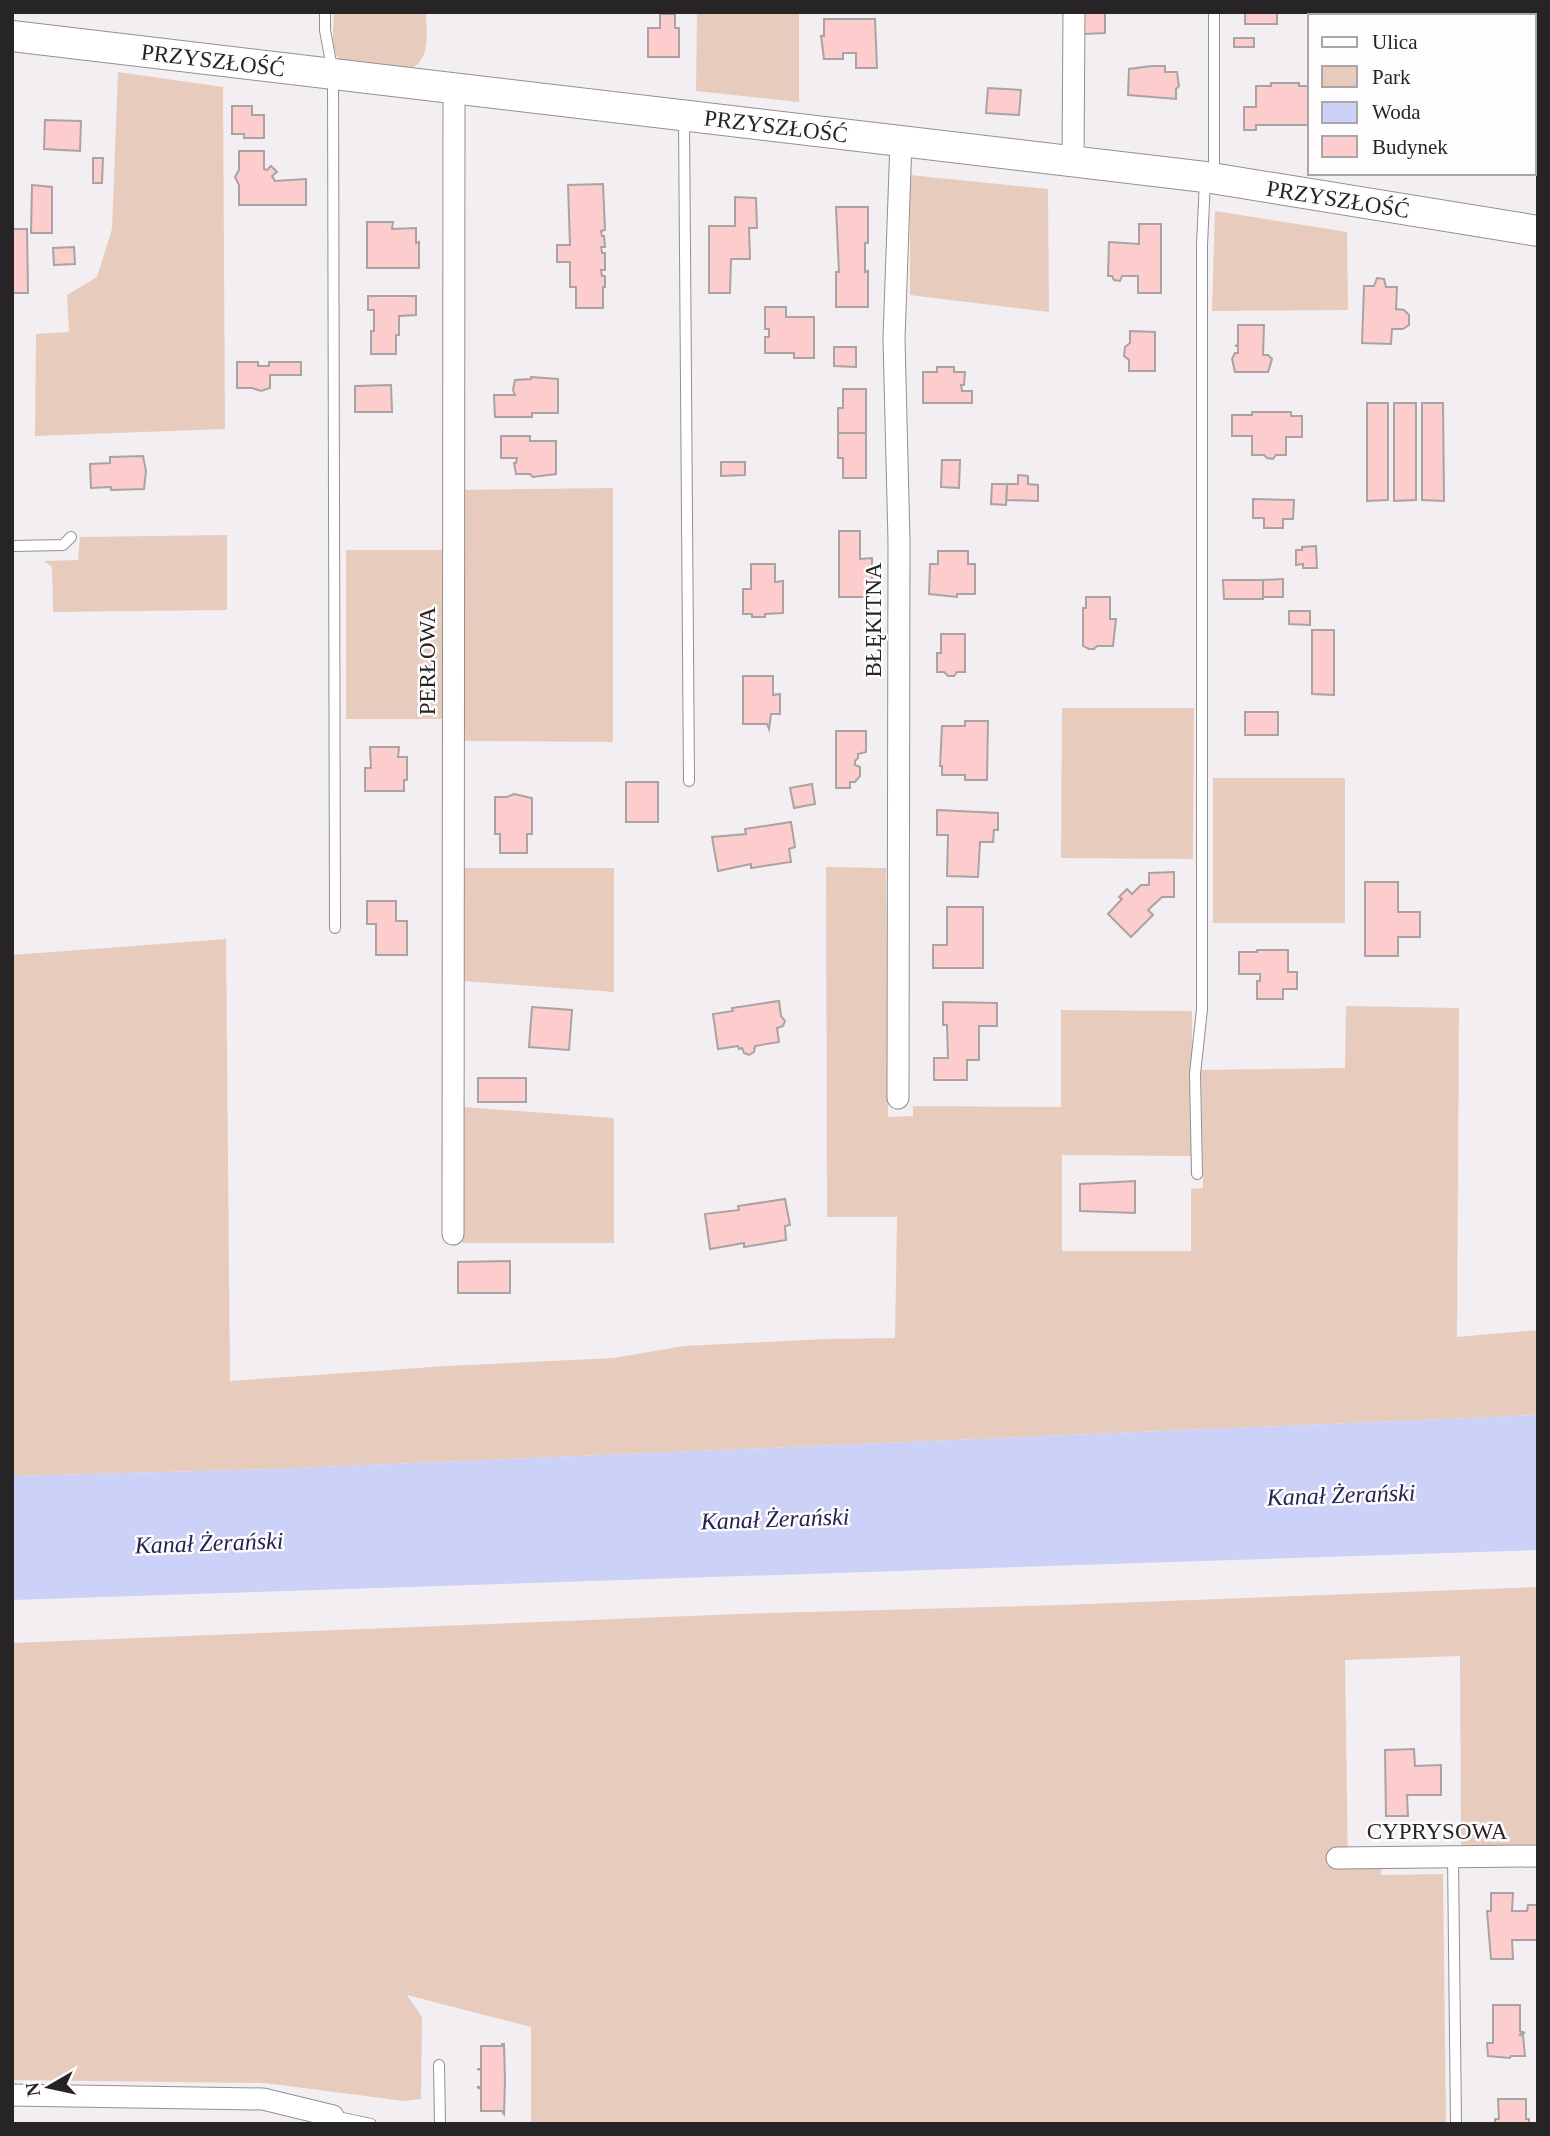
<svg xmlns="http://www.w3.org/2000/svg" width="1550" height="2136" font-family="Georgia,serif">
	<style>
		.green { fill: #e7ccbd }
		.water { fill: #cbd1f7 }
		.building { fill: #fccdcc; stroke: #aaa3a3; stroke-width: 2 }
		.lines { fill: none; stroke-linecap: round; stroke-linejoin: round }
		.lane-casing { stroke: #948f92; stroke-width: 12 }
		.street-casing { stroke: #948f92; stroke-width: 23 }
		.secondary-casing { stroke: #948f92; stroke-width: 32 }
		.lane { stroke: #fff; stroke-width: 10 }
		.street { stroke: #fff; stroke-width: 21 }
		.secondary { stroke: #fff; stroke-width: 30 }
		.labels { text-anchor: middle; stroke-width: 5; stroke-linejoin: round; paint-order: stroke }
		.street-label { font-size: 23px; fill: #262425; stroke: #fefcfd }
		.water-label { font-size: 24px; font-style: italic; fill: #222352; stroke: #fefcfd }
	</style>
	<rect width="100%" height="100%" fill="#f3eef1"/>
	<!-- green -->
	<g class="green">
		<path d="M 334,12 L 426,12 C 426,33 432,57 411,69 L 341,61 C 329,50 334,27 334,12 Z"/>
		<path d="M 697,12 L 799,12 L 799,102 L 696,91 Z"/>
		<path d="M 118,72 L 223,87 L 225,429 L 35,436 L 36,334 L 69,332 L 67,295 L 97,277 L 112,229 Z"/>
		<path d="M 910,175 L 1048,189 L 1049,312 L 910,295 Z"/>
		<path d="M 1215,211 L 1347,232 L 1348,310 L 1212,311 Z"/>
		<path d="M 613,488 L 613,742 L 463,741 L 459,490 Z"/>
		<path d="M 227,535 L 227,610 L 53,612 L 52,567 L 44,561 L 78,560 L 80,537 Z"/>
		<rect x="346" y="550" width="101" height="169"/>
		<path d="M 1062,708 L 1194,708 L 1193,859 L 1061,858 Z"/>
		<rect x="1213" y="778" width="132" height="145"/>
		<path d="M 826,867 L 886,868 L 888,1117 L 913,1116 L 913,1106 L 1061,1107 L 1061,1010 L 1192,1011 L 1192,1156 L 1062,1155 L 1062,1251 L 1191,1251 L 1191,1189 L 1203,1188 L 1201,1070 L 1345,1068 L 1346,1006 L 1459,1008 L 1457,1337 L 1538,1330 L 1538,1415 L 273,1469 L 12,1476 L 12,955 L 226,939 L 230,1381 L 447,1366 L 613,1358 L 684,1346 L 825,1339 L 895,1338 L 897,1217 L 827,1217 Z"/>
		<path d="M 462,868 L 614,868 L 614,992 L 462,981 Z"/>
		<path d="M 463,1107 L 614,1118 L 614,1243 L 462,1243 Z"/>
		<path d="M 1538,1587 L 1538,1850 L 1461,1851 L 1460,1656 L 1345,1660 L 1348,1868 L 1382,1866 L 1381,1875 L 1443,1874 L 1446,2124 L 531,2124 L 531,2027 L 407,1995 L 422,2017 L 421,2099 L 404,2101 L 265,2083 L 12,2080 L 12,1643 L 739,1614 L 1061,1605 Z"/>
	</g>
	<!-- water -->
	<path class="water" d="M 1538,1415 L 1538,1550 L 12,1600 L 12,1476 L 273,1469 Z"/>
	<!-- building -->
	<g class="building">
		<path d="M 1084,12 L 1105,12 L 1105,33 L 1084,34 Z"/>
		<rect x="1245" y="12" width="32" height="12"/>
		<path d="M 660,14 L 675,14 L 675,28 L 679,28 L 679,57 L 648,57 L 648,28 L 660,28 Z"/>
		<path d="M 824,19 L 875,19 L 877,68 L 856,68 L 856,53 L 843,53 L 843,59 L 824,59 L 821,36 L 824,36 Z"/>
		<rect x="1234" y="38" width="20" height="9"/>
		<path d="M 1152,66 L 1165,66 L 1165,72 L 1177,72 L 1179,86 L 1176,89 L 1176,99 L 1128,95 L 1129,69 Z"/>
		<path d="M 1271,83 L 1299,83 L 1299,86 L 1310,86 L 1310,125 L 1256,125 L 1256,130 L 1244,130 L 1244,107 L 1256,107 L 1256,86 L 1271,86 Z"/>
		<path d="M 988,88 L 1021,90 L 1019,115 L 986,113 Z"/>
		<path d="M 232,106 L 252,106 L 252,115 L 264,115 L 264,138 L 244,138 L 244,134 L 232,134 Z"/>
		<path d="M 45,120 L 81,121 L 80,151 L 44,149 Z"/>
		<path d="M 239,151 L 264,151 L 264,169 L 267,170 L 271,166 L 277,172 L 272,176 L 275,181 L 306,179 L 306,205 L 239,205 L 239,185 L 235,177 L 239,170 Z"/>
		<path d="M 93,158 L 103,158 L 102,183 L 93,183 Z"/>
		<path d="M 603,184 L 605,230 L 601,231 L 602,236 L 604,236 L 605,247 L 601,247 L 602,253 L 605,253 L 605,270 L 601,270 L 602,276 L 605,276 L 605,287 L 603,287 L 603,308 L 576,308 L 576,287 L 570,287 L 570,262 L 557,262 L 557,245 L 570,245 L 568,185 Z"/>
		<path d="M 32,185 L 52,187 L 52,233 L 31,233 Z"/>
		<path d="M 735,197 L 756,198 L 757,228 L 749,228 L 750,259 L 731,259 L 730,293 L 709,293 L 709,226 L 735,226 Z"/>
		<path d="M 836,207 L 868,207 L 868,243 L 865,243 L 865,272 L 868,271 L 868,307 L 836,307 L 836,272 L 839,272 Z"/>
		<path d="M 367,222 L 393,222 L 392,229 L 416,228 L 416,243 L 419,242 L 419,268 L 367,268 Z"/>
		<path d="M 1139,224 L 1161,224 L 1161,293 L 1138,293 L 1138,276 L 1122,276 L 1120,281 L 1114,280 L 1112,276 L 1108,276 L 1109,242 L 1139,244 Z"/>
		<path d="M 12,229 L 27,229 L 28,293 L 12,293 Z"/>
		<path d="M 74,247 L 75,264 L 54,265 L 53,248 Z"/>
		<path d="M 1377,278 L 1384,279 L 1386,287 L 1397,287 L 1396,309 L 1404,310 L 1409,315 L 1409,325 L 1403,329 L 1392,329 L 1391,344 L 1362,343 L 1364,286 L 1374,286 Z"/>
		<path d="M 368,296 L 416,296 L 416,315 L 399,316 L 399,335 L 396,335 L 396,354 L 371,354 L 371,331 L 374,331 L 374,310 L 368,310 Z"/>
		<path d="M 765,307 L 786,307 L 786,317 L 814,317 L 814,358 L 794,358 L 794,353 L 765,353 L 765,337 L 769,337 L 769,329 L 765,329 Z"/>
		<path d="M 1238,325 L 1264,325 L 1263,355 L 1268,355 L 1272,359 L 1268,372 L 1235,372 L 1232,359 L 1235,353 L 1238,353 L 1238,346 L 1235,346 L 1238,345 Z"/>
		<path d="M 1130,331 L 1155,332 L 1155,371 L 1129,371 L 1129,360 L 1124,356 L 1125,347 L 1130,343 Z"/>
		<path d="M 834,347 L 856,347 L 856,367 L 834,366 Z"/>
		<path d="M 237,362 L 258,362 L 258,366 L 269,366 L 269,362 L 301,362 L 301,375 L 270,375 L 270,388 L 261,391 L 252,388 L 237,388 Z"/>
		<path d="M 937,367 L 954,367 L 954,372 L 965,372 L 964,385 L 961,385 L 962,391 L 972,391 L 972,403 L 923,403 L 923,372 L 937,372 Z"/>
		<path d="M 531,377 L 558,379 L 558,413 L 532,413 L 532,417 L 495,417 L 494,395 L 515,395 L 513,390 L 515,380 L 531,379 Z"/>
		<path d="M 391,385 L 392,412 L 355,412 L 355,386 Z"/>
		<path d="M 843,389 L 866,389 L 866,433 L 838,433 L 838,408 L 843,408 Z"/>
		<path d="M 1367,403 L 1388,403 L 1388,500 L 1367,501 Z"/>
		<path d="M 1394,403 L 1416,403 L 1416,500 L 1394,501 Z"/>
		<path d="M 1422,403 L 1443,403 L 1444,501 L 1422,500 Z"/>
		<path d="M 1252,412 L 1291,412 L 1291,416 L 1302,416 L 1302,437 L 1286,437 L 1286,455 L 1276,455 L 1273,459 L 1267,458 L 1264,455 L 1252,455 L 1252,436 L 1232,436 L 1232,415 L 1252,415 Z"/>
		<path d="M 838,433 L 866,433 L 866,478 L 843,478 L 843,458 L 838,458 Z"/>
		<path d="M 501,436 L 530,436 L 530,441 L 556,441 L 556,474 L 533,477 L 530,474 L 516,474 L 514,463 L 516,463 L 517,458 L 501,458 Z"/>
		<path d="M 143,456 L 146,471 L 144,489 L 111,490 L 111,487 L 91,488 L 90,464 L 110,463 L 110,457 Z"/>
		<path d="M 942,460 L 960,460 L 959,488 L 941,487 Z"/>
		<path d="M 721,462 L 745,462 L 745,475 L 721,476 Z"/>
		<path d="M 1018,475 L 1028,476 L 1028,484 L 1038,485 L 1038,501 L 1006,500 L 1007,484 L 1018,484 Z"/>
		<path d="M 992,484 L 1007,484 L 1006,505 L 991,504 Z"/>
		<path d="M 1253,499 L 1294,500 L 1293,519 L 1283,519 L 1283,528 L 1264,528 L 1264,518 L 1253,518 Z"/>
		<path d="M 839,531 L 860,531 L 860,559 L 872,558 L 872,580 L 868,580 L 868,597 L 839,597 Z"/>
		<path d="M 1316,546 L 1317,568 L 1303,568 L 1303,564 L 1296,565 L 1296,550 L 1302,550 L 1302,547 Z"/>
		<path d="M 938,551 L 968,551 L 968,564 L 975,564 L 975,594 L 957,594 L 957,597 L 929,594 L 930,564 L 938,564 Z"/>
		<path d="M 751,564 L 775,564 L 775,582 L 783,581 L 783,613 L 765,614 L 765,617 L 752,617 L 752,614 L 743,614 L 743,589 L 751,589 Z"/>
		<path d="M 1283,579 L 1283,597 L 1263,597 L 1263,580 Z"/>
		<path d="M 1223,580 L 1263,580 L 1263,599 L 1224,599 Z"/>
		<path d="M 1086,597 L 1110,597 L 1110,619 L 1116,619 L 1113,646 L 1097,646 L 1094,649 L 1089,649 L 1083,646 L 1083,608 L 1086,608 Z"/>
		<path d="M 1289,611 L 1310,611 L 1310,625 L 1289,624 Z"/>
		<path d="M 1312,630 L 1334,630 L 1334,695 L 1312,694 Z"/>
		<path d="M 941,634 L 965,634 L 965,672 L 957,672 L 954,676 L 948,676 L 944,672 L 937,672 L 937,653 L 941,653 Z"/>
		<path d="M 743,676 L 773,676 L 773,695 L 780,694 L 780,714 L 771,714 L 769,729 L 767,724 L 743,724 Z"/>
		<rect x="1245" y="712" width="33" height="23"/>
		<path d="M 965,721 L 988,721 L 987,780 L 965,780 L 965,775 L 942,775 L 942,766 L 940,766 L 942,726 L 965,726 Z"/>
		<path d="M 836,731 L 866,731 L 866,752 L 858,754 L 858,758 L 855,761 L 855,765 L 860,767 L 860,776 L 855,782 L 850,782 L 850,788 L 836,788 Z"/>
		<path d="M 370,747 L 399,747 L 398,757 L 407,757 L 407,780 L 404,780 L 404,791 L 365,791 L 365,768 L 371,768 Z"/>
		<rect x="626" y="782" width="32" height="40"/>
		<path d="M 812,784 L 815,804 L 794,808 L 790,788 Z"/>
		<path d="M 514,794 L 532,798 L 532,834 L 527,834 L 527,853 L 500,853 L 500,834 L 495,834 L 495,797 L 507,797 Z"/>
		<path d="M 937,810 L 998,813 L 998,830 L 994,830 L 993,842 L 980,842 L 978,877 L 947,876 L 948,835 L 937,835 Z"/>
		<path d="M 791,822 L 795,847 L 789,849 L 791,862 L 751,868 L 751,864 L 718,871 L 712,837 L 746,834 L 745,829 Z"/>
		<path d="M 1174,872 L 1174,897 L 1162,897 L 1148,910 L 1153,915 L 1131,937 L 1108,914 L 1122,899 L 1119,897 L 1127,889 L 1132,894 L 1141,885 L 1149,885 L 1149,873 Z"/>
		<path d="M 1365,882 L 1398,882 L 1398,912 L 1420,912 L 1420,937 L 1398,937 L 1398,956 L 1365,956 Z"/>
		<path d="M 367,901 L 396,901 L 396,921 L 407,921 L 407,955 L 376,955 L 376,924 L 367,924 Z"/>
		<path d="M 947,907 L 983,907 L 983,968 L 933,968 L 933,945 L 947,945 Z"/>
		<path d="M 1257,950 L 1288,950 L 1288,972 L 1297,972 L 1297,989 L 1283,989 L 1283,999 L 1257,999 L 1257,981 L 1260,981 L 1260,974 L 1239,974 L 1239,952 L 1257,952 Z"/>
		<path d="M 779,1001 L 781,1016 L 785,1021 L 783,1026 L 777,1028 L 779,1042 L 755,1046 L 754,1052 L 749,1055 L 744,1053 L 742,1048 L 739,1049 L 738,1046 L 718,1049 L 713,1014 L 733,1011 L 732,1008 Z"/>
		<path d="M 943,1002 L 997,1003 L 997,1026 L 979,1026 L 979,1060 L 967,1060 L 967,1080 L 934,1080 L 934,1058 L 948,1058 L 947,1025 L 943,1025 Z"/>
		<path d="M 532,1007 L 572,1010 L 569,1050 L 529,1047 Z"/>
		<rect x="478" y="1078" width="48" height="24"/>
		<path d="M 1135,1181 L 1135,1213 L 1080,1211 L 1080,1184 Z"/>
		<path d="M 785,1199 L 790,1225 L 785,1226 L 786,1240 L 744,1247 L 744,1243 L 710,1249 L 705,1214 L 739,1210 L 738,1206 Z"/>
		<path d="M 510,1261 L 510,1293 L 458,1293 L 458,1262 Z"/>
		<path d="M 1414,1749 L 1415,1766 L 1441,1765 L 1441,1795 L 1407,1795 L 1408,1816 L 1386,1816 L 1385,1750 Z"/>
		<path d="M 1491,1893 L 1513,1893 L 1512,1911 L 1527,1911 L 1528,1905 L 1538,1905 L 1538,1940 L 1512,1940 L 1513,1959 L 1491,1959 L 1487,1911 L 1491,1911 Z"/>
		<path d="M 1493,2005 L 1520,2005 L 1520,2031 L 1525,2033 L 1521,2033 L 1520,2035 L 1523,2035 L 1525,2056 L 1511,2056 L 1510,2058 L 1488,2056 L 1487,2043 L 1493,2043 Z"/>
		<path d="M 502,2044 L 504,2044 L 505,2080 L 504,2114 L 502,2111 L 481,2111 L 481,2089 L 477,2087 L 481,2087 L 481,2070 L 477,2069 L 481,2069 L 481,2046 L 502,2046 Z"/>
		<path d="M 1498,2099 L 1526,2099 L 1526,2119 L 1529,2119 L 1529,2124 L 1495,2124 L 1495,2119 L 1499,2119 Z"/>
	</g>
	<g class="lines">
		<defs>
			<g id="lane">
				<path d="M 325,12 L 325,30 L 333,74 L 335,928"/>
				<path d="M 1214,12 L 1214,177"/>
				<path d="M 684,118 L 689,781"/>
				<path d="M 12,546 L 63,545 L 71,537"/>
				<path d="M 1197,1174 L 1195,1074 L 1202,1009 L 1202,245 L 1205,180"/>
				<path d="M 1453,1857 L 1456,2124"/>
				<path d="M 439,2065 L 440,2124"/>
				<path d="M 333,2116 L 371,2124"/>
			</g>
			<g id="street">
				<path d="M 1073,162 L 1074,12"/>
				<path d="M 898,1098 L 899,541 L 894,339 L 901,141"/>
				<path d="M 453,1234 L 454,89"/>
				<path d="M 1337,1858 L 1538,1856"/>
				<path d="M 12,2095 L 263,2099 L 333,2116 L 333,2124"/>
			</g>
			<path id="secondary" d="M 12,36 L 1205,177 L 1538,231"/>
		</defs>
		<!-- lane casing -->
		<use href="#lane" class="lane-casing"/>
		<!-- street casing -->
		<use href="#street" class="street-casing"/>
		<!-- secondary casing -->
		<use href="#secondary" class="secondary-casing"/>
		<!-- lane -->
		<use href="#lane" class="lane"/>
		<!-- street -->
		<use href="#street" class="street"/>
		<!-- secondary -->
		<use href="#secondary" class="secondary"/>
	</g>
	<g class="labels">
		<!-- street labels -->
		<g class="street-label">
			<text transform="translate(213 60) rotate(7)" y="8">PRZYSZŁOŚĆ</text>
			<text transform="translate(776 126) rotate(7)" y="8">PRZYSZŁOŚĆ</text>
			<text transform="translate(1338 199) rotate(9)" y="8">PRZYSZŁOŚĆ</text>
			<text transform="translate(873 620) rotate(-90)" y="8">BŁĘKITNA</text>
			<text transform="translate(427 661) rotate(-90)" y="8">PERŁOWA</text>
			<text x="1437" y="1839">CYPRYSOWA</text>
		</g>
		<!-- water labels -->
		<g class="water-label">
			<text transform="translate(1341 1495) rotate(-2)" y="8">Kanał Żerański</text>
			<text transform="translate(775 1519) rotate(-2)" y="8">Kanał Żerański</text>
			<text transform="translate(209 1543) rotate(-2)" y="8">Kanał Żerański</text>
		</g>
	</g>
	<!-- border -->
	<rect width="1550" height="2136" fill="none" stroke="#262425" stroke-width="28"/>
	<!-- legend -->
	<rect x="1308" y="14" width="228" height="161" fill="#fefcfd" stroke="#a8a6a7" stroke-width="2"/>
	<rect x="1322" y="37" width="35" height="10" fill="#ffffff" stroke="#a8a6a7" stroke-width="2"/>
	<text x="1372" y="49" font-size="21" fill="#262425">Ulica</text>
	<rect x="1322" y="66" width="35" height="21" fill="#e7ccbd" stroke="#a8a6a7" stroke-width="2"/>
	<text x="1372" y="84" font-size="21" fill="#262425">Park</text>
	<rect x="1322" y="102" width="35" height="21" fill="#cbd1f7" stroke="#a8a6a7" stroke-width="2"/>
	<text x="1372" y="119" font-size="21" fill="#262425">Woda</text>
	<rect x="1322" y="136" width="35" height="21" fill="#fccdcc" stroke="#a8a6a7" stroke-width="2"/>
	<text x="1372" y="154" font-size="21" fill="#262425">Budynek</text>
	<!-- north arrow -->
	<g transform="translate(49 2087) rotate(261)" stroke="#fefcfd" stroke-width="5" paint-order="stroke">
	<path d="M0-5L12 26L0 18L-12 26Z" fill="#262425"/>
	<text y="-10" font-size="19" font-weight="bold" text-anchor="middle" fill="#262425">N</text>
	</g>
</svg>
